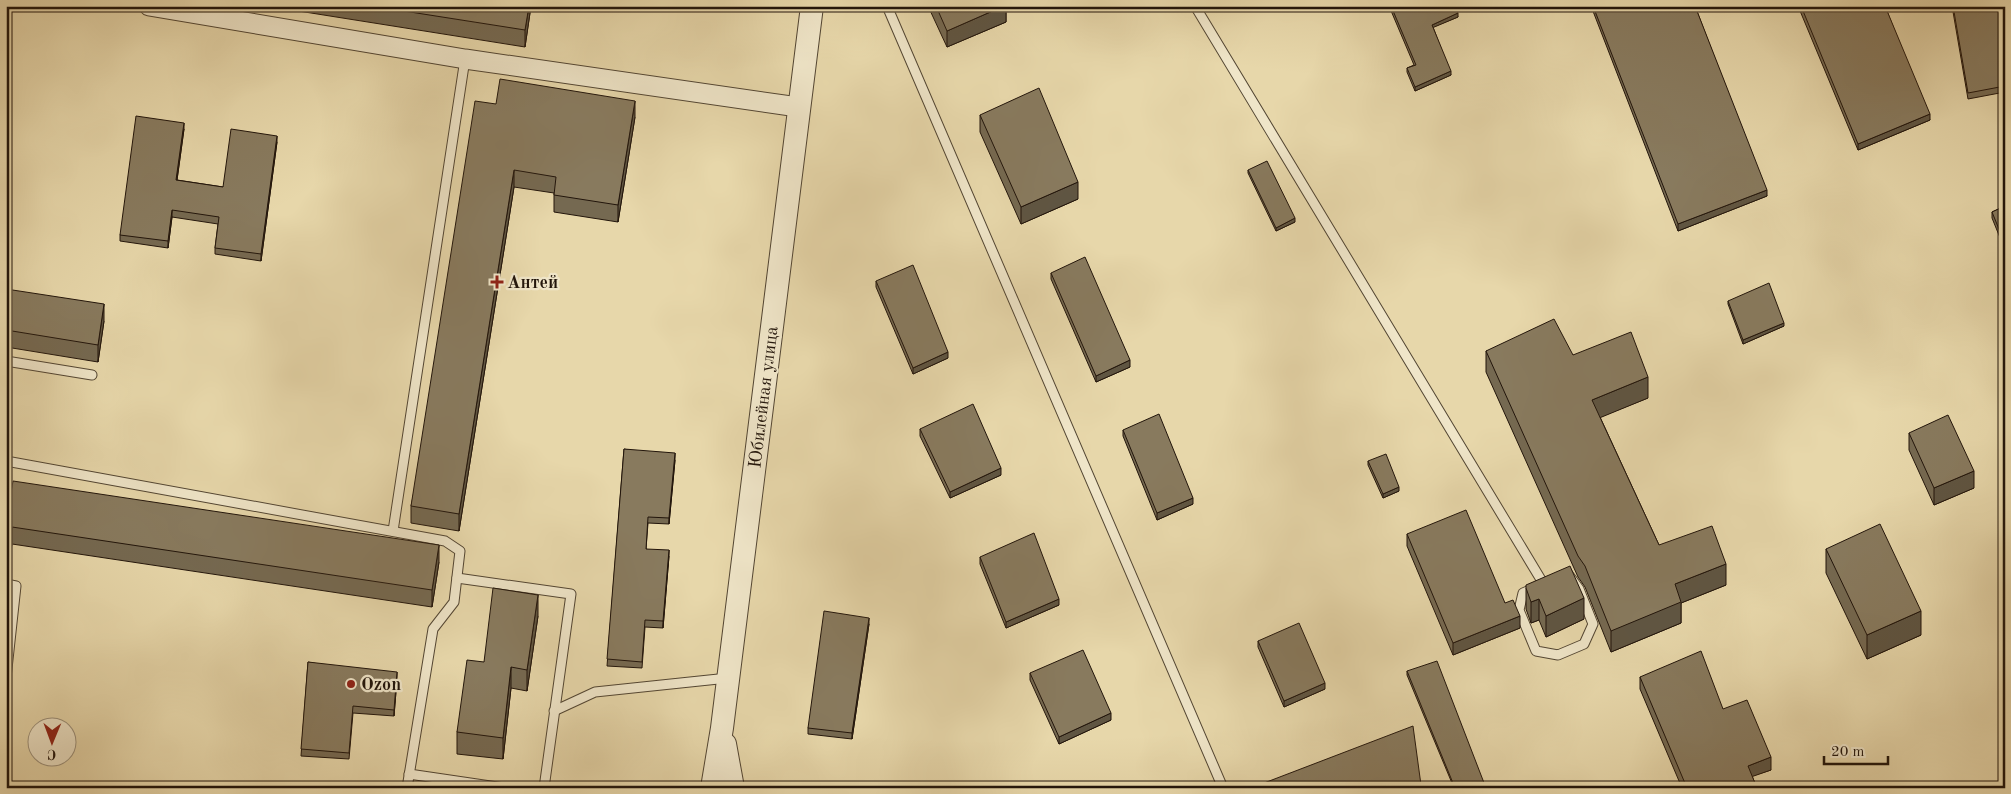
<svg xmlns="http://www.w3.org/2000/svg" width="2011" height="794" font-family="'Old Standard TT',serif">
	<style>
		.lines { fill: none; stroke-linecap: round; stroke-linejoin: round }
		.service-casing { stroke: #534633; stroke-width: 11 }
		.minor-casing { stroke: #534633; stroke-width: 21 }
		.tertiary-casing { stroke: #534633; stroke-width: 24 }
		.service { stroke: #efe5c8; stroke-width: 9 }
		.minor { stroke: #efe5c8; stroke-width: 19 }
		.tertiary { stroke: #efe5c8; stroke-width: 22 }
		.wall { fill: #756951; stroke: #22150b }
		.shaded-wall { fill: #5f5542; stroke: #22150b }
		.building { fill: #887a5e; stroke: #22150b }
		.poi-dot { fill: #8f2418; stroke: #efe5c8; stroke-width: 2 }
		.labels { text-anchor: middle; stroke-width: 4.5; stroke-linejoin: round; paint-order: stroke }
		.poi-label { font-size: 18px; font-weight: bold; fill: #22150b; stroke: #efe5c8; text-anchor: start }
		.street-label { font-size: 18px; fill: #22150b; stroke: #efe5c8 }
	</style>
	<rect width="100%" height="100%" fill="#e7d7aa"/>
	<filter id="stains"><feTurbulence type="fractalNoise" baseFrequency=".004" numOctaves="4"/><feColorMatrix values="0 0 0 0 .2 0 0 0 0 .09 0 0 0 0 .02 0 0 0 .5 -.17"/></filter>
	<radialGradient id="worn" r=".72"><stop offset=".6" stop-color="#630" stop-opacity="0"/><stop offset="1" stop-color="#630" stop-opacity=".3"/></radialGradient>
	<g class="lines">
		<defs>
			<g id="service">
				<path d="M 887,6 L 1223,788"/>
				<path d="M 1195,6 L 1543,583"/>
				<path d="M 6,361 L 92,375"/>
				<path d="M 6,461 L 445,541 L 460,551 L 454,602 L 433,629 L 407,788"/>
				<path d="M 393,531 L 465,59"/>
				<path d="M 1568,574 L 1579,589 L 1593,624 L 1584,644 L 1558,655 L 1536,651 L 1519,610 L 1523,593 Z"/>
				<path d="M 457,578 L 571,594 L 544,788"/>
				<path d="M 6,584 L 16,586 L 6,678"/>
				<path d="M 554,711 L 595,692 L 728,678"/>
				<path d="M 409,774 L 504,788"/>
			</g>
			<path id="minor" d="M 149,6 L 465,59 L 798,107"/>
			<g id="tertiary">
				<path d="M 725,744 L 733,788"/>
				<path d="M 712,788 L 722,728 L 812,6"/>
			</g>
		</defs>
		<!-- service casing -->
		<use href="#service" class="service-casing"/>
		<!-- minor casing -->
		<use href="#minor" class="minor-casing"/>
		<!-- tertiary casing -->
		<use href="#tertiary" class="tertiary-casing"/>
		<!-- service -->
		<use href="#service" class="service"/>
		<!-- minor -->
		<use href="#minor" class="minor"/>
		<!-- tertiary -->
		<use href="#tertiary" class="tertiary"/>
	</g>
	<!-- wall -->
	<g class="wall">
		<path d="M 267,6 L 531,6 L 525,47 Z"/>
		<path d="M 928,6 L 1006,6 L 1006,22 L 947,47 Z"/>
		<path d="M 1389,6 L 1455,6 L 1458,17 L 1433,27 L 1451,75 L 1415,91 L 1407,72 L 1407,68 L 1414,65 Z"/>
		<path d="M 1591,6 L 1695,6 L 1767,196 L 1678,231 Z"/>
		<path d="M 1798,6 L 1885,6 L 1930,120 L 1858,150 Z"/>
		<path d="M 1952,6 L 2005,6 L 2005,92 L 1968,99 Z"/>
		<path d="M 496,104 L 635,117 L 618,222 L 554,212 L 554,193 L 514,187 L 459,531 L 411,523 L 411,506 Z"/>
		<path d="M 980,115 L 1078,199 L 1021,224 L 980,132 Z"/>
		<path d="M 184,129 L 177,180 L 223,187 L 277,142 L 261,261 L 215,254 L 215,248 L 218,224 L 172,217 L 168,248 L 120,241 L 120,235 Z"/>
		<path d="M 1248,170 L 1295,222 L 1276,231 L 1248,173 Z"/>
		<path d="M 2005,206 L 2005,250 L 1992,218 L 1992,212 Z"/>
		<path d="M 1051,273 L 1130,367 L 1096,382 L 1051,279 Z"/>
		<path d="M 876,281 L 948,358 L 913,374 L 876,287 Z"/>
		<path d="M 6,289 L 104,321 L 98,362 L 6,347 Z"/>
		<path d="M 1728,301 L 1784,326 L 1743,344 L 1728,304 Z"/>
		<path d="M 1486,351 L 1573,355 L 1648,398 L 1600,417 L 1659,545 L 1726,585 L 1681,603 L 1681,623 L 1611,652 L 1585,587 L 1578,577 L 1486,372 Z"/>
		<path d="M 920,429 L 1001,475 L 950,498 L 920,436 Z"/>
		<path d="M 1123,430 L 1193,504 L 1157,520 L 1123,436 Z"/>
		<path d="M 1909,433 L 1974,488 L 1934,505 L 1909,450 Z"/>
		<path d="M 624,449 L 675,460 L 669,524 L 648,523 L 646,549 L 669,556 L 663,628 L 645,627 L 642,668 L 607,666 Z"/>
		<path d="M 1368,461 L 1399,491 L 1383,498 L 1368,465 Z"/>
		<path d="M 6,498 L 439,562 L 432,607 L 12,544 L 9,560 L 6,560 Z"/>
		<path d="M 1407,534 L 1505,603 L 1520,628 L 1453,655 L 1407,546 Z"/>
		<path d="M 1826,549 L 1921,635 L 1867,659 L 1826,573 Z"/>
		<path d="M 980,557 L 1059,605 L 1006,628 L 980,564 Z"/>
		<path d="M 1526,588 L 1584,619 L 1546,637 L 1539,620 L 1531,623 L 1526,609 Z"/>
		<path d="M 538,616 L 527,691 L 511,688 L 503,759 L 457,754 L 457,732 L 484,662 Z"/>
		<path d="M 869,624 L 852,739 L 808,734 L 808,728 Z"/>
		<path d="M 1258,641 L 1325,689 L 1284,707 L 1258,647 Z"/>
		<path d="M 308,662 L 397,679 L 394,716 L 353,713 L 349,759 L 301,756 Z"/>
		<path d="M 1407,671 L 1486,788 L 1454,788 L 1407,675 Z"/>
		<path d="M 1030,673 L 1111,720 L 1059,744 L 1030,680 Z"/>
		<path d="M 1640,677 L 1723,709 L 1771,770 L 1752,776 L 1757,788 L 1682,788 L 1640,689 Z"/>
	</g>
	<!-- shaded-wall -->
	<g class="shaded-wall">
		<path d="M 529,6 L 531,6 L 525,47 L 525,30 Z"/>
		<path d="M 1004,6 L 1006,6 L 1006,22 L 947,47 L 947,31 Z"/>
		<path d="M 1458,13 L 1458,17 L 1432,28 L 1432,25 Z"/>
		<path d="M 1451,71 L 1451,75 L 1415,91 L 1415,87 Z"/>
		<path d="M 635,101 L 635,117 L 618,222 L 618,205 Z"/>
		<path d="M 1930,114 L 1930,120 L 1858,150 L 1858,144 Z"/>
		<path d="M 184,123 L 184,129 L 176,187 L 176,180 Z"/>
		<path d="M 277,136 L 277,142 L 261,261 L 261,254 Z"/>
		<path d="M 514,170 L 514,187 L 459,531 L 459,514 Z"/>
		<path d="M 1078,182 L 1078,199 L 1021,224 L 1021,207 Z"/>
		<path d="M 1767,190 L 1767,196 L 1678,231 L 1678,224 Z"/>
		<path d="M 172,210 L 172,217 L 168,248 L 168,241 Z"/>
		<path d="M 1295,218 L 1295,222 L 1276,231 L 1276,228 Z"/>
		<path d="M 104,304 L 104,321 L 98,362 L 98,345 Z"/>
		<path d="M 1784,323 L 1784,326 L 1743,344 L 1743,340 Z"/>
		<path d="M 948,352 L 948,358 L 913,374 L 913,368 Z"/>
		<path d="M 1130,360 L 1130,367 L 1096,382 L 1096,376 Z"/>
		<path d="M 1648,377 L 1648,398 L 1592,421 L 1592,400 Z"/>
		<path d="M 675,453 L 675,460 L 669,524 L 669,518 Z"/>
		<path d="M 1001,468 L 1001,475 L 950,498 L 950,492 Z"/>
		<path d="M 1974,471 L 1974,488 L 1934,505 L 1934,488 Z"/>
		<path d="M 1399,487 L 1399,491 L 1383,498 L 1383,494 Z"/>
		<path d="M 1193,498 L 1193,504 L 1157,520 L 1157,513 Z"/>
		<path d="M 12,527 L 12,544 L 9,560 L 9,544 Z"/>
		<path d="M 439,545 L 439,562 L 432,607 L 432,590 Z"/>
		<path d="M 669,550 L 669,556 L 663,628 L 663,621 Z"/>
		<path d="M 1726,564 L 1726,585 L 1681,603 L 1681,623 L 1611,652 L 1611,631 L 1675,584 Z"/>
		<path d="M 538,595 L 538,616 L 527,691 L 527,670 Z"/>
		<path d="M 1584,598 L 1584,619 L 1546,637 L 1546,616 Z"/>
		<path d="M 1059,599 L 1059,605 L 1006,628 L 1006,622 Z"/>
		<path d="M 1539,599 L 1539,620 L 1531,623 L 1531,602 Z"/>
		<path d="M 1921,611 L 1921,635 L 1867,659 L 1867,635 Z"/>
		<path d="M 1520,616 L 1520,628 L 1453,655 L 1453,643 Z"/>
		<path d="M 869,618 L 869,624 L 852,739 L 852,733 Z"/>
		<path d="M 511,667 L 511,688 L 503,759 L 503,738 Z"/>
		<path d="M 397,672 L 397,679 L 394,716 L 394,710 Z"/>
		<path d="M 1325,683 L 1325,689 L 1284,707 L 1284,701 Z"/>
		<path d="M 1111,713 L 1111,720 L 1059,744 L 1059,737 Z"/>
		<path d="M 1771,757 L 1771,770 L 1748,778 L 1748,766 Z"/>
	</g>
	<!-- building -->
	<g class="building">
		<path d="M 372,6 L 529,6 L 525,30 Z"/>
		<path d="M 936,6 L 1004,6 L 947,31 Z"/>
		<path d="M 1391,6 L 1455,6 L 1458,13 L 1432,25 L 1451,71 L 1415,87 L 1407,68 L 1416,65 Z"/>
		<path d="M 1593,6 L 1695,6 L 1767,190 L 1678,224 Z"/>
		<path d="M 1801,6 L 1885,6 L 1930,114 L 1858,144 Z"/>
		<path d="M 1953,6 L 2005,6 L 2005,86 L 1968,93 Z"/>
		<path d="M 500,79 L 635,101 L 618,205 L 554,195 L 556,177 L 514,170 L 459,514 L 411,506 L 475,101 L 496,104 Z"/>
		<path d="M 1039,88 L 1078,182 L 1021,207 L 980,115 Z"/>
		<path d="M 136,116 L 184,123 L 176,180 L 223,187 L 231,129 L 277,136 L 261,254 L 215,248 L 219,217 L 172,210 L 168,241 L 120,235 Z"/>
		<path d="M 1267,161 L 1295,218 L 1276,228 L 1248,170 Z"/>
		<path d="M 2005,206 L 2005,244 L 1992,212 Z"/>
		<path d="M 1085,257 L 1130,360 L 1096,376 L 1051,273 Z"/>
		<path d="M 913,265 L 948,352 L 913,368 L 876,281 Z"/>
		<path d="M 1769,283 L 1784,323 L 1743,340 L 1728,301 Z"/>
		<path d="M 6,289 L 104,304 L 98,345 L 6,330 Z"/>
		<path d="M 1554,319 L 1573,355 L 1631,332 L 1648,377 L 1592,400 L 1659,545 L 1712,526 L 1726,564 L 1675,584 L 1681,602 L 1611,631 L 1585,566 L 1578,556 L 1486,351 Z"/>
		<path d="M 973,404 L 1001,468 L 950,492 L 920,429 Z"/>
		<path d="M 1159,414 L 1193,498 L 1157,513 L 1123,430 Z"/>
		<path d="M 1948,415 L 1974,471 L 1934,488 L 1909,433 Z"/>
		<path d="M 624,449 L 675,453 L 669,518 L 648,517 L 646,549 L 669,550 L 663,621 L 645,620 L 642,662 L 607,659 Z"/>
		<path d="M 1386,454 L 1399,487 L 1383,494 L 1368,461 Z"/>
		<path d="M 13,481 L 439,545 L 432,590 L 12,527 L 9,544 L 6,543 L 6,498 L 10,498 Z"/>
		<path d="M 1466,510 L 1505,603 L 1513,600 L 1520,616 L 1453,643 L 1407,534 Z"/>
		<path d="M 1880,524 L 1921,611 L 1867,635 L 1826,549 Z"/>
		<path d="M 1034,533 L 1059,599 L 1006,622 L 980,557 Z"/>
		<path d="M 1570,566 L 1584,598 L 1546,616 L 1539,599 L 1531,602 L 1526,588 L 1526,585 Z"/>
		<path d="M 493,588 L 538,595 L 527,670 L 511,667 L 503,738 L 457,732 L 467,660 L 484,662 Z"/>
		<path d="M 824,611 L 869,618 L 852,733 L 808,728 Z"/>
		<path d="M 1299,623 L 1325,683 L 1284,701 L 1258,641 Z"/>
		<path d="M 1083,650 L 1111,713 L 1059,737 L 1030,673 Z"/>
		<path d="M 1701,651 L 1723,709 L 1747,700 L 1771,757 L 1748,766 L 1757,788 L 1687,788 L 1640,677 Z"/>
		<path d="M 1437,661 L 1486,788 L 1455,788 L 1407,671 Z"/>
		<path d="M 308,662 L 397,672 L 394,710 L 353,706 L 349,753 L 301,749 Z"/>
		<path d="M 1413,726 L 1421,785 L 1420,788 L 1251,788 Z"/>
	</g>
	<!-- markers -->
	<g class="poi-dot">
		<path d="M494.5 274.5h5v5h5v5h-5v5h-5v-5h-5v-5h5z"/>
		<circle cx="351" cy="684" r="5"/>
	</g>
	<g class="labels">
		<!-- poi labels -->
		<g class="poi-label">
			<text x="507" y="288">Антей</text>
			<text x="361" y="690">Ozon</text>
		</g>
		<!-- street labels -->
		<g class="street-label">
			<text transform="translate(763 397) rotate(-83)" y="6">Юбилейная улица</text>
		</g>
	</g>
	<!-- margin -->
	<rect width="2011" height="794" fill="none" stroke="#e7d7aa" stroke-width="25"/>
	<rect x="8" y="8" width="1996" height="779" fill="none" stroke="#22150b" stroke-width="2.5"/>
	<rect x="12" y="12" width="1986" height="769" fill="none" stroke="#22150b"/>
	<!-- north arrow -->
	<g transform="translate(52 742) rotate(181)"><circle r="24" fill="#efe5c8" stroke="#9d927c"/>
	<path d="M0-4L9 19L0 12L-9 19Z" fill="#8f2418"/>
	<text y="-8" font-size="14" font-weight="bold" text-anchor="middle" fill="#22150b">С</text>
	</g>
	<!-- scale -->
	<path d="M1824 756v8h64v-8" fill="none" stroke="#22150b" stroke-width="2.5"/>
	<text x="1831" y="756" font-size="15" fill="#22150b" stroke="#efe5c8" stroke-width="4" paint-order="stroke">20 m</text>
	<rect width="100%" height="100%" filter="url(#stains)"/>
	<rect width="100%" height="100%" fill="url(#worn)"/>
</svg>
